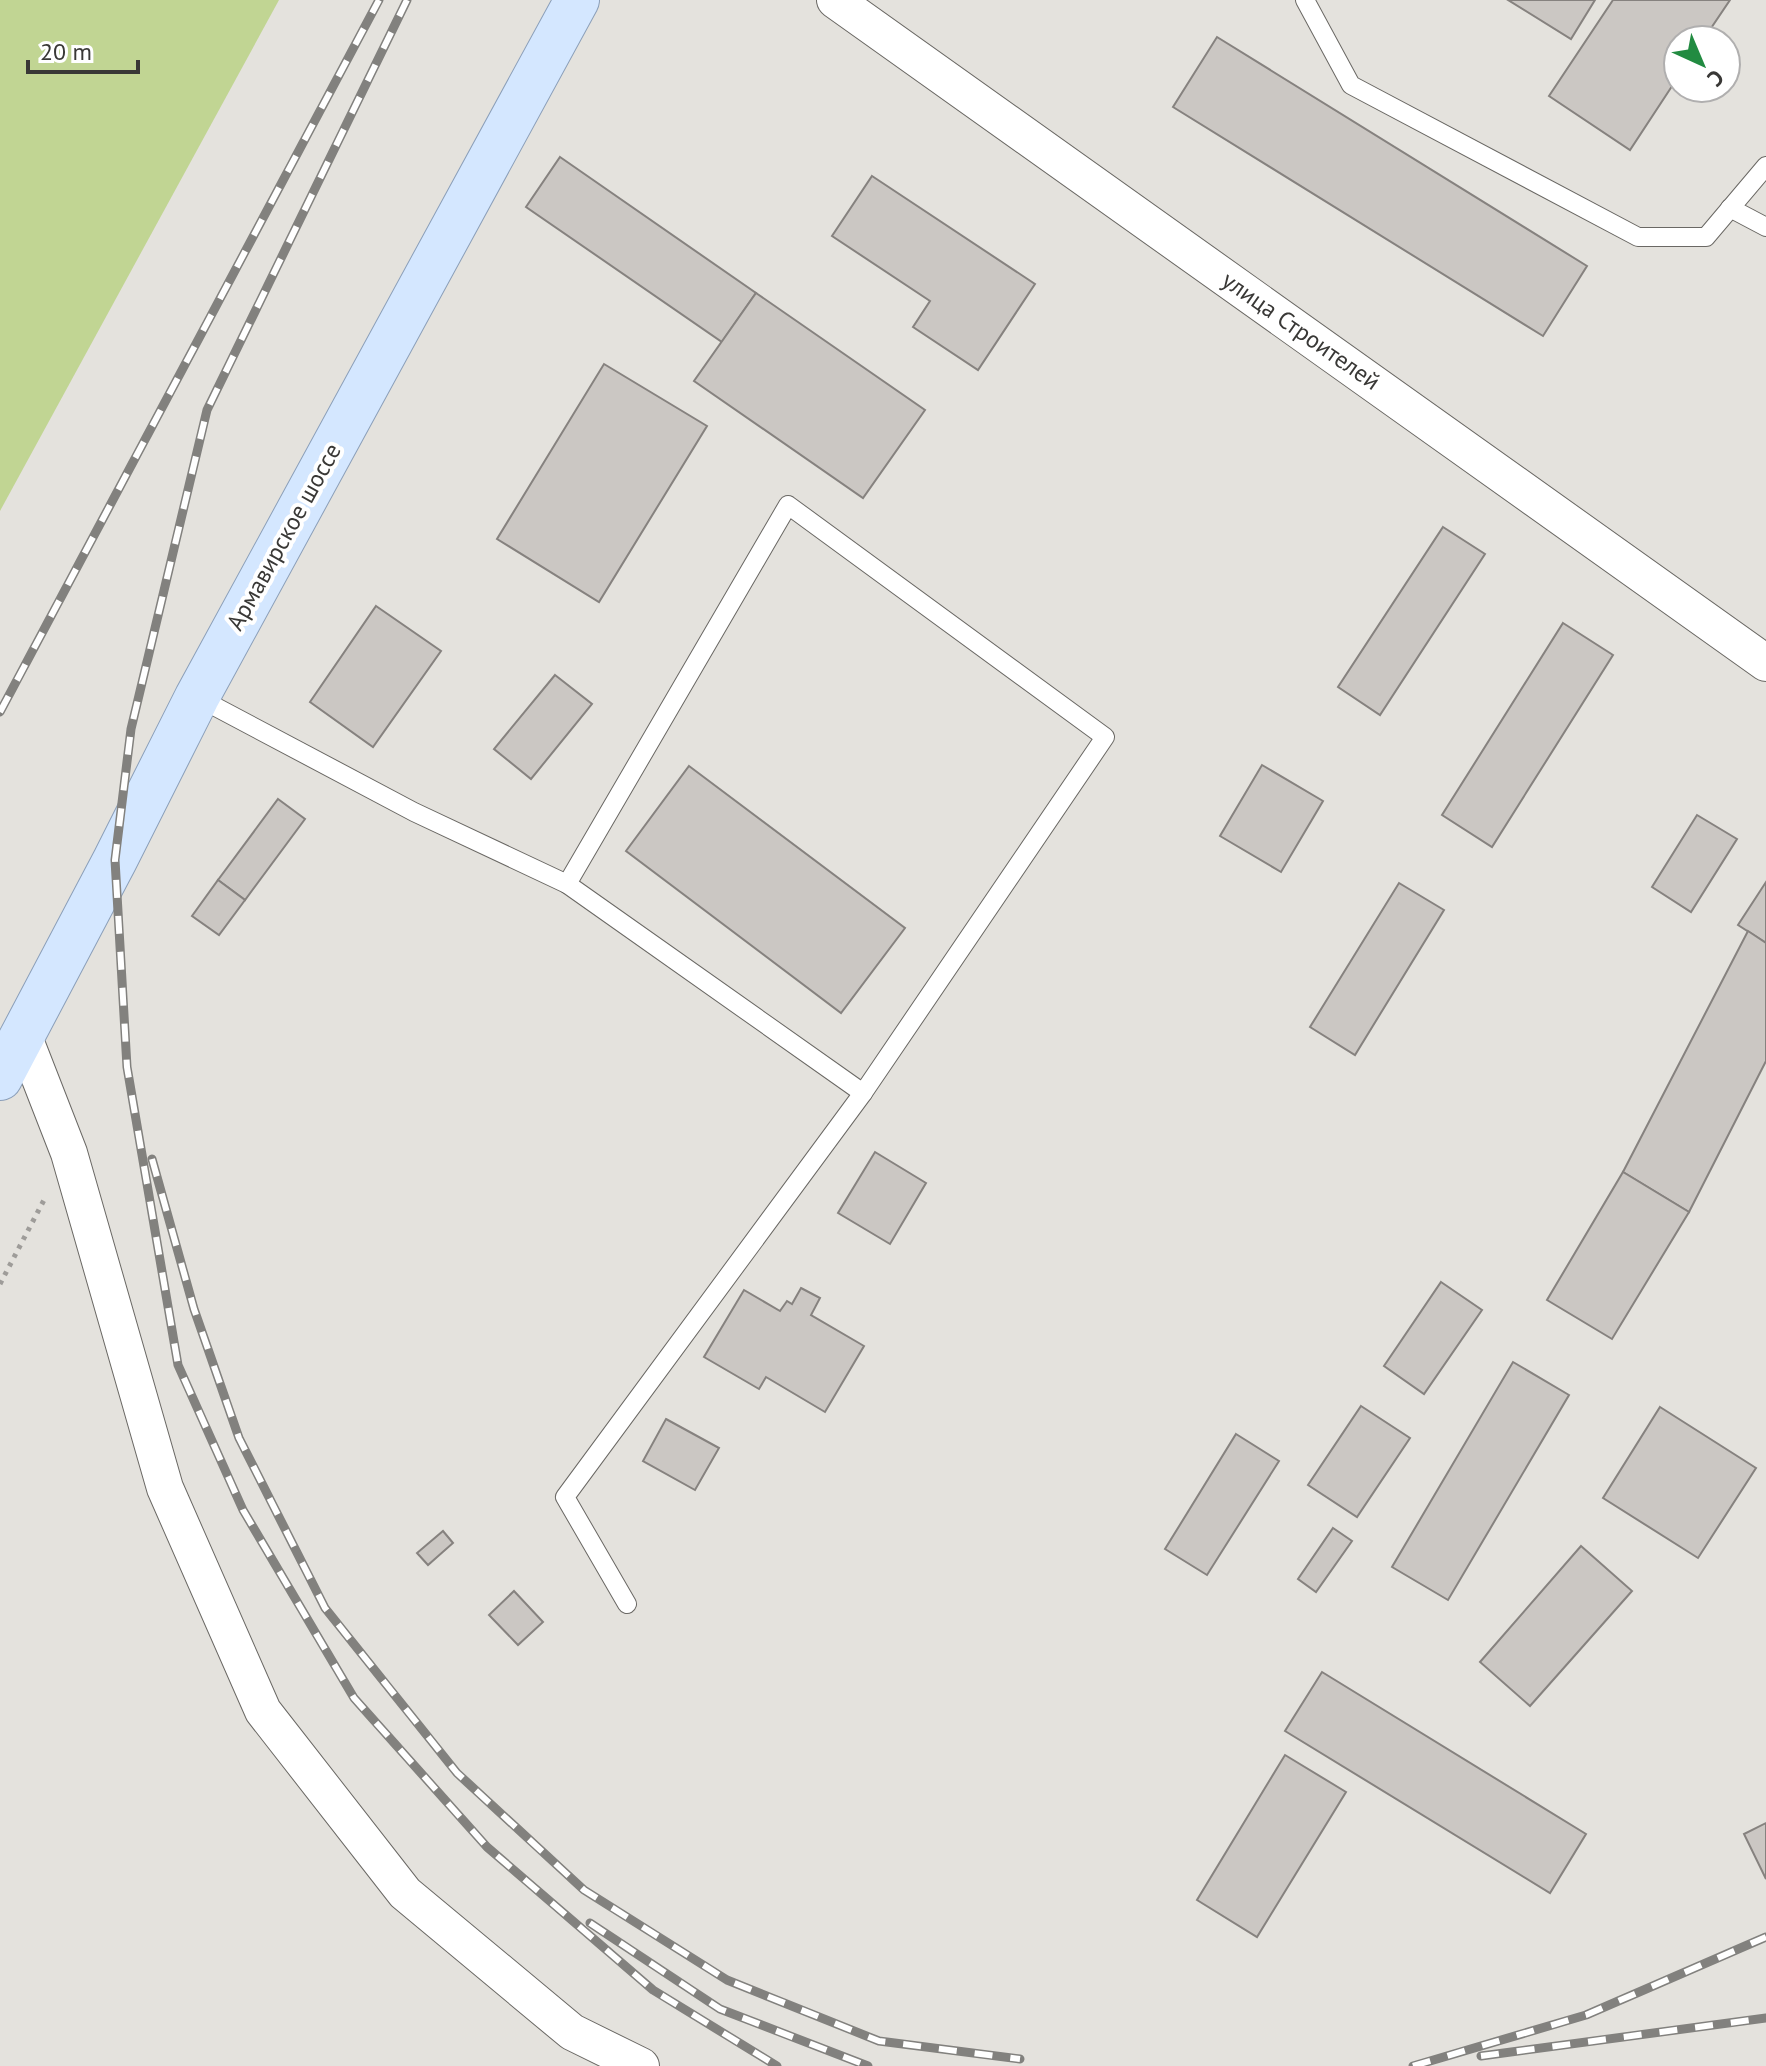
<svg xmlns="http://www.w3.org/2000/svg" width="1766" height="2066" font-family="'PT Sans',sans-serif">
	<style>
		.green { fill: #c1d593 }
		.building { fill: #cbc7c3; stroke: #86827f; stroke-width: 2 }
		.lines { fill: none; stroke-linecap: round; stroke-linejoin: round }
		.service-casing { stroke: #6a6864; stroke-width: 20 }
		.minor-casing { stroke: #6a6864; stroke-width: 38 }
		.primary-casing { stroke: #8b9fb9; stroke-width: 46 }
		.path { stroke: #9e9c99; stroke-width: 5; stroke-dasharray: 4 6; stroke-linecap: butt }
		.service { stroke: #fff; stroke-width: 18 }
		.minor { stroke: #fff; stroke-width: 36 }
		.primary { stroke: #d4e7ff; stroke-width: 44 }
		.rail-casing { stroke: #82817e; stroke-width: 9 }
		.rail { stroke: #fff; stroke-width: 6; stroke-dasharray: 18; stroke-linecap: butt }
		.labels { text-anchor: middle; stroke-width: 8; stroke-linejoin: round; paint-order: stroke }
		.street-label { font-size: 24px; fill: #393836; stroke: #fff }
	</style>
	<rect width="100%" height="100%" fill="#e4e2dd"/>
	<!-- green -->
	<path class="green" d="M 0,0 L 279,0 L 0,511 Z"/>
	<!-- building -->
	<g class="building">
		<path d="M 1508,0 L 1595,0 L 1571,39 Z"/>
		<path d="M 1613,0 L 1730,0 L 1703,40 L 1678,40 L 1678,77 L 1630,150 L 1549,96 Z"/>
		<path d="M 1217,37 L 1587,266 L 1543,336 L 1173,107 Z"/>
		<path d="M 560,157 L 756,293 L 722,342 L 526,207 Z"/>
		<path d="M 872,176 L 1035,284 L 978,370 L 913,327 L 930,301 L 832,236 Z"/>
		<path d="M 756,293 L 925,410 L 863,498 L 694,381 Z"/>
		<path d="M 604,364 L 707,426 L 599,602 L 497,539 Z"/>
		<path d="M 1443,527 L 1485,554 L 1380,715 L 1338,687 Z"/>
		<path d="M 376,606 L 441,651 L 373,747 L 310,702 Z"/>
		<path d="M 1563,623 L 1613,655 L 1492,847 L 1442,815 Z"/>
		<path d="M 555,675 L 592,704 L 531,779 L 494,749 Z"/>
		<path d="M 1262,765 L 1323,801 L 1281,872 L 1220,836 Z"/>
		<path d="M 689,766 L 905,928 L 841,1013 L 626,851 Z"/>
		<path d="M 278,799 L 305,819 L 245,900 L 218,880 Z"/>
		<path d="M 1697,815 L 1737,839 L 1691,912 L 1652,887 Z"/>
		<path d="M 218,880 L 245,900 L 219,935 L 192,916 Z"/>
		<path d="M 1766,882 L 1766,943 L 1738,925 Z"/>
		<path d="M 1399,883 L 1444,910 L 1355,1055 L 1310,1027 Z"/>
		<path d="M 1748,931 L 1766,943 L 1766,1061 L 1689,1212 L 1623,1172 Z"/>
		<path d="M 875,1152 L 926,1183 L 890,1244 L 838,1213 Z"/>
		<path d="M 1623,1172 L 1689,1212 L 1612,1339 L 1547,1300 Z"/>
		<path d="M 1441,1282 L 1482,1310 L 1424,1394 L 1384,1366 Z"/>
		<path d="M 801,1288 L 820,1298 L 811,1315 L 864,1346 L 825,1412 L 766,1377 L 759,1389 L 704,1357 L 744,1290 L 780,1311 L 787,1301 L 792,1304 Z"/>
		<path d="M 1513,1362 L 1569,1395 L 1448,1600 L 1392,1567 Z"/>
		<path d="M 1361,1406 L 1410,1438 L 1357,1517 L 1308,1485 Z"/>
		<path d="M 1660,1407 L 1756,1468 L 1698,1558 L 1603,1498 Z"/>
		<path d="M 666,1419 L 719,1448 L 695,1490 L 643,1461 Z"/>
		<path d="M 1236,1434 L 1279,1461 L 1207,1575 L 1165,1549 Z"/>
		<path d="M 1333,1528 L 1352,1541 L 1316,1592 L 1298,1579 Z"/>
		<path d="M 443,1531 L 453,1543 L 428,1565 L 417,1553 Z"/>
		<path d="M 1581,1546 L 1632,1591 L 1530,1706 L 1480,1662 Z"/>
		<path d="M 514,1591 L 543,1622 L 518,1645 L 489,1615 Z"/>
		<path d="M 1322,1672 L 1586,1834 L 1550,1893 L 1285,1731 Z"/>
		<path d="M 1285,1755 L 1346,1792 L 1257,1937 L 1197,1900 Z"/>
		<path d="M 1766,1823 L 1766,1879 L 1744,1834 Z"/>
	</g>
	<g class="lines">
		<defs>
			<g id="service">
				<path d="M 1305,0 L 1351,85 L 1638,237 L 1706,237 L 1766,166"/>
				<path d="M 1730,208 L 1766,227"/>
				<path d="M 197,697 L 414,812 L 567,884 L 863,1093"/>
				<path d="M 567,884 L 788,505 L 1105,737 L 863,1093 L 565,1497 L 627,1604"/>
			</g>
			<g id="minor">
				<path d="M 835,0 L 1766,663"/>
				<path d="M 23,1035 L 69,1153 L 165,1488 L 263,1711 L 405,1893 L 572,2032 L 641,2066"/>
			</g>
			<path id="primary" d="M 0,1078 L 115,860 L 197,697 L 577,0"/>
		</defs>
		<!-- service casing -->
		<use href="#service" class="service-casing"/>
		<!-- minor casing -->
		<use href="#minor" class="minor-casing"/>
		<!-- primary casing -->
		<use href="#primary" class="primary-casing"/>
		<!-- path -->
		<path class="path" d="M 0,1284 L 44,1200"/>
		<!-- service -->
		<use href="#service" class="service"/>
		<!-- minor -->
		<use href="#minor" class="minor"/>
		<!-- primary -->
		<use href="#primary" class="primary"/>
		<defs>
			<g id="rail">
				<path d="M 407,0 L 207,410 L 131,729 L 115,860 L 127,1067 L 178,1365 L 243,1510 L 354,1698 L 487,1847 L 653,1990 L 777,2066"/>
				<path d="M 0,712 L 379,0"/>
				<path d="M 152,1159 L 194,1309 L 239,1438 L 325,1608 L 457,1773 L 584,1890 L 727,1980 L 879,2041 L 1020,2059"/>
				<path d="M 590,1923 L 720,2009 L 868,2066"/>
				<path d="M 1481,2056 L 1766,2018"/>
				<path d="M 1413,2066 L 1586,2015 L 1766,1937"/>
			</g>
		</defs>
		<!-- rail casing -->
		<use href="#rail" class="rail-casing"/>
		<!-- rail -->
		<use href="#rail" class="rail"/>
	</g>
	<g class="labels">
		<!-- street labels -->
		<g class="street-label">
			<text transform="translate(1301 331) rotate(35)" y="8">улица Строителей</text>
			<text transform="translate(284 537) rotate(-61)" y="8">Армавирское шоссе</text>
		</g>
	</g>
	<!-- north arrow -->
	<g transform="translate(1702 64) rotate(136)"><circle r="38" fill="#ffffff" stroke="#b0afaf" stroke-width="2"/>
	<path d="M0-6L14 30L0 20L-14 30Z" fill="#228b41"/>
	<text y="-12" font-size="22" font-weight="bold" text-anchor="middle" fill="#393836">С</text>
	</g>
	<!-- scale -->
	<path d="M28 60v12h110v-12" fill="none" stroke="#393836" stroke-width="4"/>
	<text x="40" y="60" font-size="24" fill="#393836" stroke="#ffffff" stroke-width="6" paint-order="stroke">20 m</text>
</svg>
